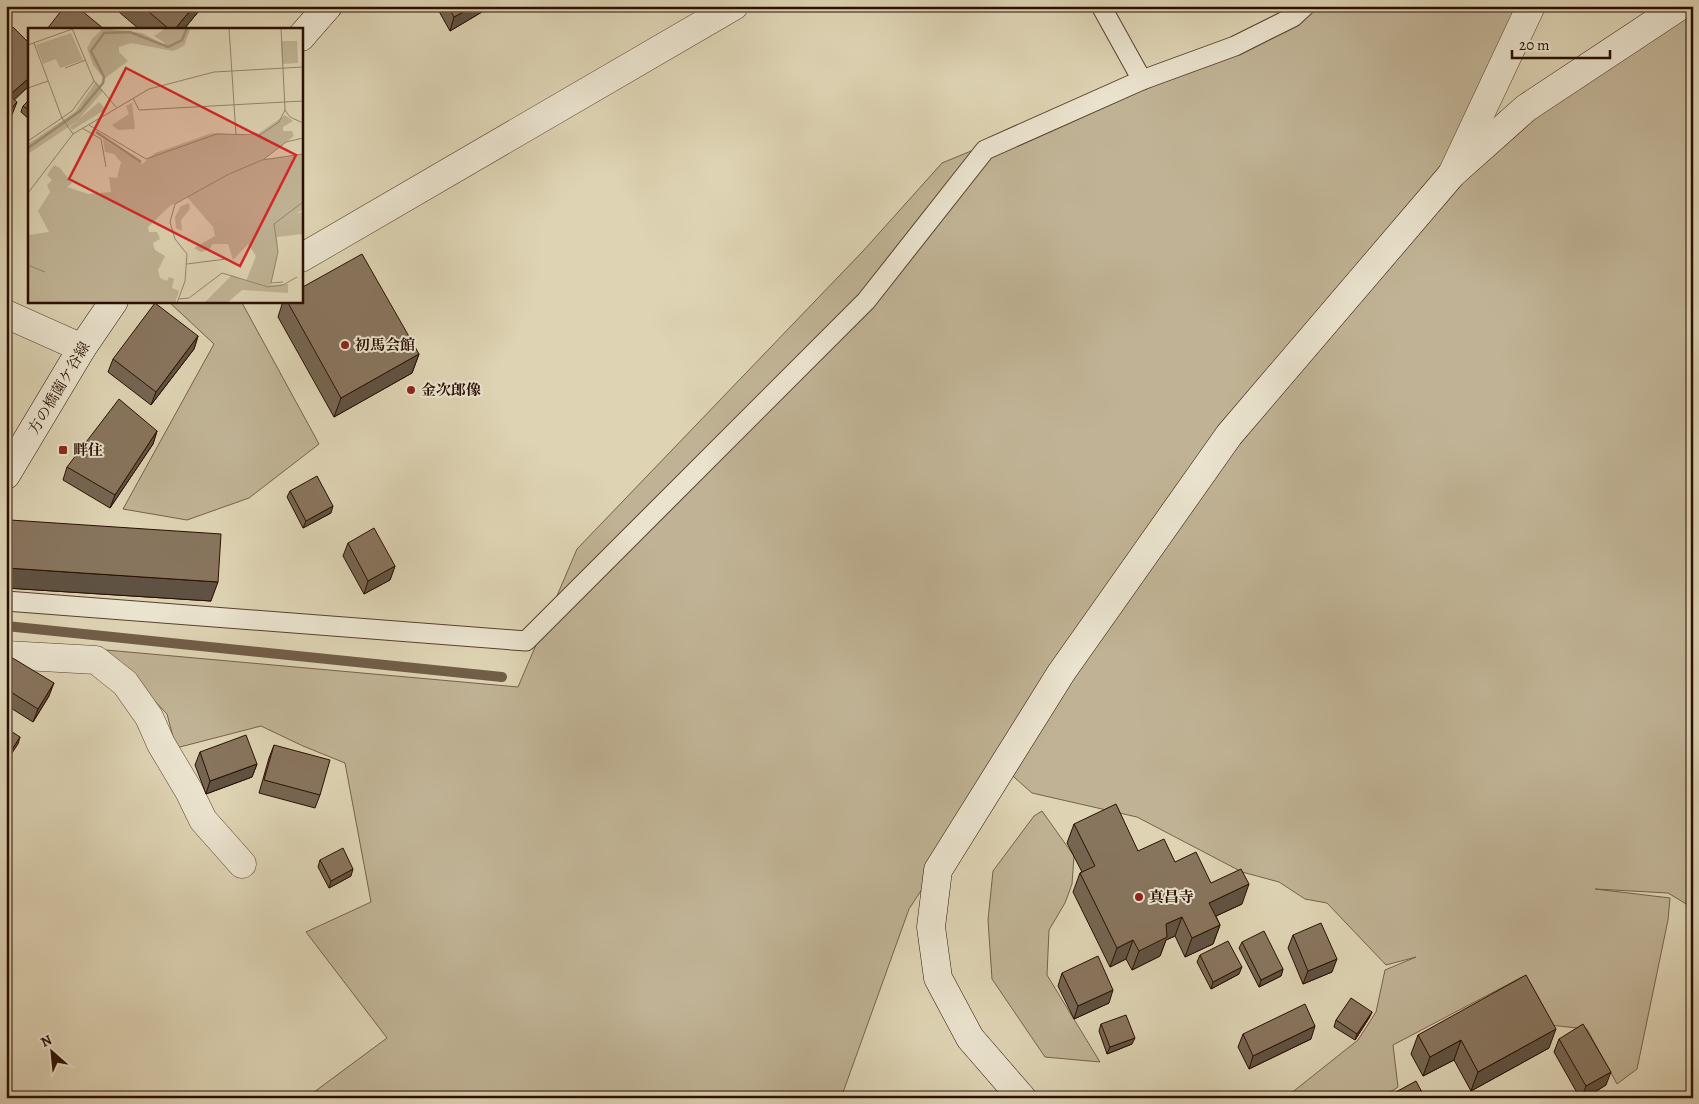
<svg xmlns="http://www.w3.org/2000/svg" width="1699" height="1104" font-family="Alegreya,'Noto Serif JP',serif">
	<style>
		.green { fill: #c0b395; stroke: #76614a }
		.lines { fill: none; stroke-linecap: round; stroke-linejoin: round }
		.stream { stroke: #725d47; stroke-width: 10 }
		.lane-casing { stroke: #58402d; stroke-width: 21 }
		.street-casing { stroke: #58402d; stroke-width: 29 }
		.secondary-casing { stroke: #2b0f00; stroke-width: 29 }
		.lane { stroke: #eae3ce; stroke-width: 19 }
		.street { stroke: #eae3ce; stroke-width: 28 }
		.secondary { stroke: #eae3ce; stroke-width: 28 }
		.wall { fill: #756551; stroke: #2b0f00 }
		.shaded-wall { fill: #5f5242; stroke: #2b0f00 }
		.building { fill: #88755e; stroke: #2b0f00 }
		.poi-dot { fill: #8f2418; stroke: #eae3ce; stroke-width: 2 }
		.labels { text-anchor: middle; stroke-width: 4; stroke-linejoin: round; paint-order: stroke }
		.poi-label { font-size: 15px; font-weight: bold; fill: #2b0f00; stroke: #eae3ce; text-anchor: start }
		.street-label { font-size: 15px; fill: #2b0f00; stroke: #eae3ce }
		.inset-river { fill: none; stroke: #a19177; stroke-width: 2.5 }
		.inset-road { fill: none; stroke: #96856c; stroke-width: 1 }
		.view { fill: #d62828; fill-opacity: 0.15; stroke: #d62828; stroke-width: 2.5 }
		.inset-edge { fill: none; stroke: #2b0f00; stroke-width: 2.5 }
	</style>
	<rect width="100%" height="100%" fill="#ded4b4"/>
	<filter id="stains"><feTurbulence type="fractalNoise" baseFrequency=".004" numOctaves="4"/><feColorMatrix values="0 0 0 0 .2 0 0 0 0 .09 0 0 0 0 .02 0 0 0 .5 -.17"/></filter>
	<radialGradient id="worn" r=".72"><stop offset=".6" stop-color="#630" stop-opacity="0"/><stop offset="1" stop-color="#630" stop-opacity=".3"/></radialGradient>
	<!-- green -->
	<g class="green">
		<path d="M 1305,6 L 1520,6 L 1452,173 L 1693,6 L 1693,908 L 1668,893 L 1595,889 L 1670,898 L 1668,920 L 1637,1069 L 1617,1084 L 1587,1029 L 1549,1025 L 1522,977 L 1393,1045 L 1398,1087 L 1381,1098 L 1285,1098 L 1358,1040 L 1376,1012 L 1385,970 L 1416,957 L 1386,965 L 1327,903 L 1305,899 L 1279,882 L 1242,872 L 1137,817 L 1032,793 L 997,762 L 1000,770 L 909,909 L 841,1098 L 306,1098 L 387,1038 L 306,932 L 371,902 L 345,763 L 303,746 L 261,726 L 176,748 L 167,714 L 106,650 L 518,687 L 577,549 L 864,250 L 942,163 L 1044,121 Z"/>
		<path d="M 168,301 L 241,301 L 319,444 L 249,498 L 187,520 L 123,509 L 214,344 Z"/>
		<path d="M 1042,811 L 1074,856 L 1072,884 L 1065,903 L 1049,930 L 1047,975 L 1100,1062 L 1045,1057 L 992,979 L 988,920 L 993,871 L 1034,816 Z"/>
	</g>
	<g class="lines">
		<!-- stream -->
		<path class="stream" d="M 6,626 L 502,677"/>
		<defs>
			<g id="lane">
				<path d="M 1101,6 L 1142,80"/>
				<path d="M 6,601 L 526,641 L 866,301 L 985,150 L 1142,80 L 1235,46 L 1293,17 L 1305,6"/>
			</g>
			<g id="street">
				<path d="M 1452,174 L 1531,6"/>
				<path d="M 301,258 L 734,6"/>
				<path d="M 6,314 L 82,348"/>
				<path d="M 6,655 L 96,660 L 125,683 L 149,717 L 161,744 L 189,791 L 203,820 L 242,864"/>
			</g>
			<g id="secondary">
				<path d="M 301,37 L 328,6"/>
				<path d="M 6,475 L 82,348 L 114,301"/>
				<path d="M 1022,1098 L 970,1038 L 938,978 L 931,927 L 938,870 L 1061,673 L 1229,435 L 1452,174 L 1526,108 L 1680,6"/>
			</g>
		</defs>
		<!-- lane casing -->
		<use href="#lane" class="lane-casing"/>
		<!-- street casing -->
		<use href="#street" class="street-casing"/>
		<!-- secondary casing -->
		<use href="#secondary" class="secondary-casing"/>
		<!-- lane -->
		<use href="#lane" class="lane"/>
		<!-- street -->
		<use href="#street" class="street"/>
		<!-- secondary -->
		<use href="#secondary" class="secondary"/>
	</g>
	<!-- wall -->
	<g class="wall">
		<path d="M 112,6 L 203,6 L 184,29 L 139,29 Z"/>
		<path d="M 436,6 L 492,6 L 450,31 Z"/>
		<path d="M 6,33 L 29,86 L 14,99 L 12,115 L 6,122 Z"/>
		<path d="M 29,100 L 29,119 L 21,112 L 23,106 Z"/>
		<path d="M 283,301 L 301,301 L 419,354 L 412,373 L 334,417 L 278,317 Z"/>
		<path d="M 198,336 L 194,349 L 151,405 L 108,372 L 113,359 Z"/>
		<path d="M 157,431 L 153,444 L 110,508 L 63,480 L 67,467 Z"/>
		<path d="M 290,491 L 331,513 L 303,528 L 287,497 Z"/>
		<path d="M 10,520 L 211,601 L 6,588 L 6,530 Z"/>
		<path d="M 348,543 L 395,566 L 390,580 L 364,594 L 343,556 Z"/>
		<path d="M 6,654 L 49,696 L 33,722 L 6,705 Z"/>
		<path d="M 274,745 L 320,795 L 315,808 L 259,793 L 269,758 Z"/>
		<path d="M 200,752 L 257,764 L 252,777 L 206,794 L 195,765 Z"/>
		<path d="M 1074,824 L 1138,851 L 1175,862 L 1211,883 L 1242,904 L 1216,916 L 1220,925 L 1213,944 L 1185,957 L 1175,936 L 1166,940 L 1160,956 L 1132,970 L 1126,959 L 1110,967 L 1073,892 L 1080,873 L 1082,872 L 1067,843 Z"/>
		<path d="M 320,860 L 351,876 L 329,888 L 318,867 Z"/>
		<path d="M 1293,935 L 1332,972 L 1303,984 L 1288,948 Z"/>
		<path d="M 1242,942 L 1283,969 L 1281,976 L 1259,987 L 1239,948 Z"/>
		<path d="M 1200,955 L 1239,974 L 1211,989 L 1197,962 Z"/>
		<path d="M 1062,973 L 1109,1003 L 1074,1019 L 1058,986 Z"/>
		<path d="M 1372,1012 L 1369,1018 L 1355,1040 L 1334,1027 L 1336,1020 Z"/>
		<path d="M 1101,1024 L 1132,1044 L 1107,1054 L 1099,1031 Z"/>
		<path d="M 1243,1034 L 1311,1039 L 1249,1069 L 1238,1047 Z"/>
		<path d="M 1418,1035 L 1549,1048 L 1471,1091 L 1454,1060 L 1423,1076 L 1411,1054 Z"/>
		<path d="M 1559,1039 L 1606,1085 L 1585,1098 L 1580,1098 L 1554,1052 Z"/>
	</g>
	<!-- shaded-wall -->
	<g class="shaded-wall">
		<path d="M 194,6 L 203,6 L 184,29 L 175,29 Z"/>
		<path d="M 474,6 L 492,6 L 450,31 L 454,17 Z"/>
		<path d="M 29,78 L 29,86 L 9,105 L 13,92 Z"/>
		<path d="M 17,102 L 12,115 L 6,122 L 6,114 Z"/>
		<path d="M 198,336 L 194,349 L 151,405 L 156,392 Z"/>
		<path d="M 419,354 L 412,373 L 334,417 L 341,398 Z"/>
		<path d="M 157,431 L 153,444 L 110,508 L 115,495 Z"/>
		<path d="M 333,506 L 331,513 L 303,528 L 306,521 Z"/>
		<path d="M 395,566 L 390,580 L 364,594 L 368,581 Z"/>
		<path d="M 7,568 L 218,582 L 211,601 L 6,588 Z"/>
		<path d="M 54,683 L 49,696 L 33,722 L 38,709 Z"/>
		<path d="M 20,737 L 18,744 L 6,762 L 6,759 Z"/>
		<path d="M 257,764 L 252,777 L 206,794 L 210,781 Z"/>
		<path d="M 353,869 L 351,876 L 329,888 L 331,881 Z"/>
		<path d="M 1249,884 L 1242,904 L 1203,922 L 1209,903 Z"/>
		<path d="M 1182,917 L 1175,936 L 1166,940 L 1160,956 L 1132,970 L 1139,951 L 1166,924 Z"/>
		<path d="M 1220,925 L 1213,944 L 1185,957 L 1192,938 Z"/>
		<path d="M 1133,940 L 1126,959 L 1110,967 L 1117,948 Z"/>
		<path d="M 1337,959 L 1332,972 L 1303,984 L 1308,971 Z"/>
		<path d="M 1242,967 L 1239,974 L 1211,989 L 1213,982 Z"/>
		<path d="M 1283,969 L 1281,976 L 1259,987 L 1261,980 Z"/>
		<path d="M 1113,990 L 1109,1003 L 1074,1019 L 1078,1006 Z"/>
		<path d="M 1372,1012 L 1369,1018 L 1355,1040 L 1357,1034 Z"/>
		<path d="M 1315,1026 L 1311,1039 L 1249,1069 L 1253,1056 Z"/>
		<path d="M 1556,1029 L 1549,1048 L 1471,1091 L 1478,1072 Z"/>
		<path d="M 1135,1038 L 1132,1044 L 1107,1054 L 1110,1047 Z"/>
		<path d="M 1461,1040 L 1454,1060 L 1423,1076 L 1430,1057 Z"/>
		<path d="M 1611,1072 L 1606,1085 L 1585,1098 L 1582,1098 L 1586,1086 Z"/>
	</g>
	<!-- building -->
	<g class="building">
		<path d="M 65,6 L 76,6 L 104,29 L 47,29 Z"/>
		<path d="M 142,6 L 194,6 L 175,29 L 169,29 Z"/>
		<path d="M 448,6 L 474,6 L 454,17 Z"/>
		<path d="M 13,27 L 29,43 L 29,78 L 13,92 L 6,84 L 6,33 Z"/>
		<path d="M 6,92 L 17,102 L 6,114 Z"/>
		<path d="M 29,100 L 29,110 L 23,106 Z"/>
		<path d="M 6,204 L 9,207 L 6,210 Z"/>
		<path d="M 362,254 L 419,354 L 341,398 L 287,301 L 301,301 L 301,288 Z"/>
		<path d="M 155,303 L 198,336 L 156,392 L 113,359 Z"/>
		<path d="M 119,399 L 157,431 L 115,495 L 67,467 Z"/>
		<path d="M 317,476 L 333,506 L 306,521 L 290,491 Z"/>
		<path d="M 10,520 L 221,534 L 218,582 L 7,568 Z"/>
		<path d="M 374,528 L 395,566 L 368,581 L 348,543 Z"/>
		<path d="M 6,654 L 54,683 L 38,709 L 6,689 Z"/>
		<path d="M 6,728 L 20,737 L 6,759 Z"/>
		<path d="M 246,735 L 257,764 L 210,781 L 200,752 Z"/>
		<path d="M 274,745 L 330,760 L 320,795 L 264,780 Z"/>
		<path d="M 1116,804 L 1138,851 L 1164,839 L 1175,862 L 1196,852 L 1211,883 L 1241,869 L 1249,884 L 1209,903 L 1220,925 L 1192,938 L 1182,917 L 1166,924 L 1167,937 L 1139,951 L 1133,940 L 1117,948 L 1080,873 L 1095,866 L 1074,824 Z"/>
		<path d="M 343,848 L 353,869 L 331,881 L 320,860 Z"/>
		<path d="M 1321,923 L 1337,959 L 1308,971 L 1293,935 Z"/>
		<path d="M 1264,931 L 1283,969 L 1261,980 L 1242,942 Z"/>
		<path d="M 1228,941 L 1242,967 L 1213,982 L 1200,955 Z"/>
		<path d="M 1098,956 L 1113,990 L 1078,1006 L 1062,973 Z"/>
		<path d="M 1526,975 L 1556,1029 L 1478,1072 L 1461,1040 L 1430,1057 L 1418,1035 Z"/>
		<path d="M 1351,998 L 1372,1012 L 1357,1034 L 1336,1020 Z"/>
		<path d="M 1305,1004 L 1315,1026 L 1253,1056 L 1243,1034 Z"/>
		<path d="M 1126,1015 L 1135,1038 L 1110,1047 L 1101,1024 Z"/>
		<path d="M 1583,1024 L 1611,1072 L 1586,1086 L 1559,1039 Z"/>
		<path d="M 1416,1081 L 1425,1098 L 1385,1098 Z"/>
	</g>
	<!-- markers -->
	<g class="poi-dot">
		<circle cx="345" cy="345" r="5"/>
		<circle cx="411" cy="390" r="5"/>
		<rect x="58" y="445" width="10" height="10" rx="2.5"/>
		<circle cx="1139" cy="897" r="5"/>
	</g>
	<g class="labels">
		<!-- poi labels -->
		<g class="poi-label">
			<text x="355" y="350">初馬会館</text>
			<text x="421" y="395">金次郎像</text>
			<text x="73" y="455">畔住</text>
			<text x="1149" y="902">真昌寺</text>
		</g>
		<!-- street labels -->
		<g class="street-label">
			<text transform="translate(59 388) rotate(-59)" y="5">方の橋薗ケ谷線</text>
		</g>
	</g>
	<!-- overview -->
	<g transform="translate(28 28)">
		<rect width="275" height="275" fill="#ded4b4"/>
		<path d="M 75,0 L 114,5 L 135,16 L 133,19 L 137,15 L 126,8 L 138,0 L 163,0 L 156,18 L 145,23 L 103,15 L 91,19 L 91,24 L 100,33 L 76,51 L 65,37 L 59,20 L 64,11 ZM 43,5 L 55,32 L 32,40 L 28,31 L 15,36 L 8,17 ZM 253,13 L 269,13 L 270,35 L 254,36 ZM 68,54 L 75,63 L 50,92 L 71,74 L 78,81 L 44,102 L 42,99 L 49,93 L 0,126 L 0,116 L 47,84 ZM 104,75 L 107,101 L 90,102 L 84,97 L 101,86 L 98,78 ZM 257,87 L 265,93 L 255,99 L 255,103 L 264,103 L 266,108 L 236,131 L 275,126 L 275,182 L 268,185 L 275,184 L 275,206 L 249,209 L 250,224 L 243,257 L 260,256 L 260,265 L 214,262 L 199,275 L 176,275 L 204,247 L 218,253 L 228,228 L 220,216 L 205,232 L 200,216 L 184,216 L 182,221 L 173,224 L 166,220 L 187,208 L 185,199 L 159,169 L 142,178 L 120,199 L 121,204 L 129,204 L 132,211 L 125,215 L 127,222 L 137,228 L 130,242 L 132,250 L 139,253 L 141,249 L 146,251 L 144,260 L 151,263 L 147,275 L 0,275 L 0,207 L 21,204 L 10,183 L 22,164 L 19,157 L 24,152 L 19,147 L 26,137 L 32,140 L 44,155 L 39,159 L 60,166 L 83,164 L 81,149 L 89,150 L 93,134 L 86,126 L 77,124 L 75,111 L 114,136 L 127,125 L 184,105 L 227,108 ZM 161,175 L 162,181 L 153,192 L 154,203 L 148,200 L 147,189 L 153,178 Z" fill="#c0b395"/>
		<path class="inset-river" d="M 68,104 L 113,134M 0,120 L 52,83 L 75,55 L 76,49 L 63,23 L 76,5 L 102,4 L 140,19 L 154,12 L 159,0"/>
		<path class="inset-road" d="M 44,0 L 66,53 L 88,79M 201,0 L 208,107M 253,0 L 257,82 L 262,89 L 275,95M 6,15 L 34,90 L 45,106M 0,17 L 47,0M 37,40 L 58,32M 0,60 L 20,53M 105,70 L 111,82 L 275,73M 61,97 L 118,131 L 189,106 L 232,107 L 251,94 L 257,82M 54,100 L 73,111 L 78,139M 0,113 L 44,83 L 66,53M 236,131 L 258,114 L 275,110M 0,165 L 45,106 L 121,61 L 186,44 L 275,39M 159,236 L 198,231M 0,237 L 17,244M 255,254 L 243,255 L 250,224 L 246,196 L 275,174M 151,271 L 161,270 L 194,245 L 240,259 L 255,257 L 269,249M 149,275 L 157,253 L 159,226 L 147,211 L 142,194 L 147,176 L 199,147 L 234,132 L 275,126"/>
		<path class="view" d="M 98,40 L 268,127 L 212,238 L 41,151 Z"/>
		<rect width="275" height="275" class="inset-edge"/>
	</g>
	<!-- margin -->
	<rect width="1699" height="1104" fill="none" stroke="#ded4b4" stroke-width="25"/>
	<rect x="8" y="8" width="1684" height="1089" fill="none" stroke="#2b0f00" stroke-width="2.5"/>
	<rect x="12" y="12" width="1674" height="1079" fill="none" stroke="#2b0f00"/>
	<!-- north arrow -->
	<g transform="translate(52 1052) rotate(333)" stroke="#eae3ce" stroke-width="4" paint-order="stroke">
	<path d="M0-4L9 19L0 12L-9 19Z" fill="#2b0f00"/>
	<text y="-8" font-size="14" font-weight="bold" text-anchor="middle" fill="#2b0f00">N</text>
	</g>
	<!-- scale -->
	<path d="M1512 50v8h98v-8" fill="none" stroke="#2b0f00" stroke-width="2.5"/>
	<text x="1519" y="50" font-size="15" fill="#2b0f00" stroke="#eae3ce" stroke-width="4" paint-order="stroke">20 m</text>
	<rect width="100%" height="100%" filter="url(#stains)"/>
	<rect width="100%" height="100%" fill="url(#worn)"/>
</svg>
